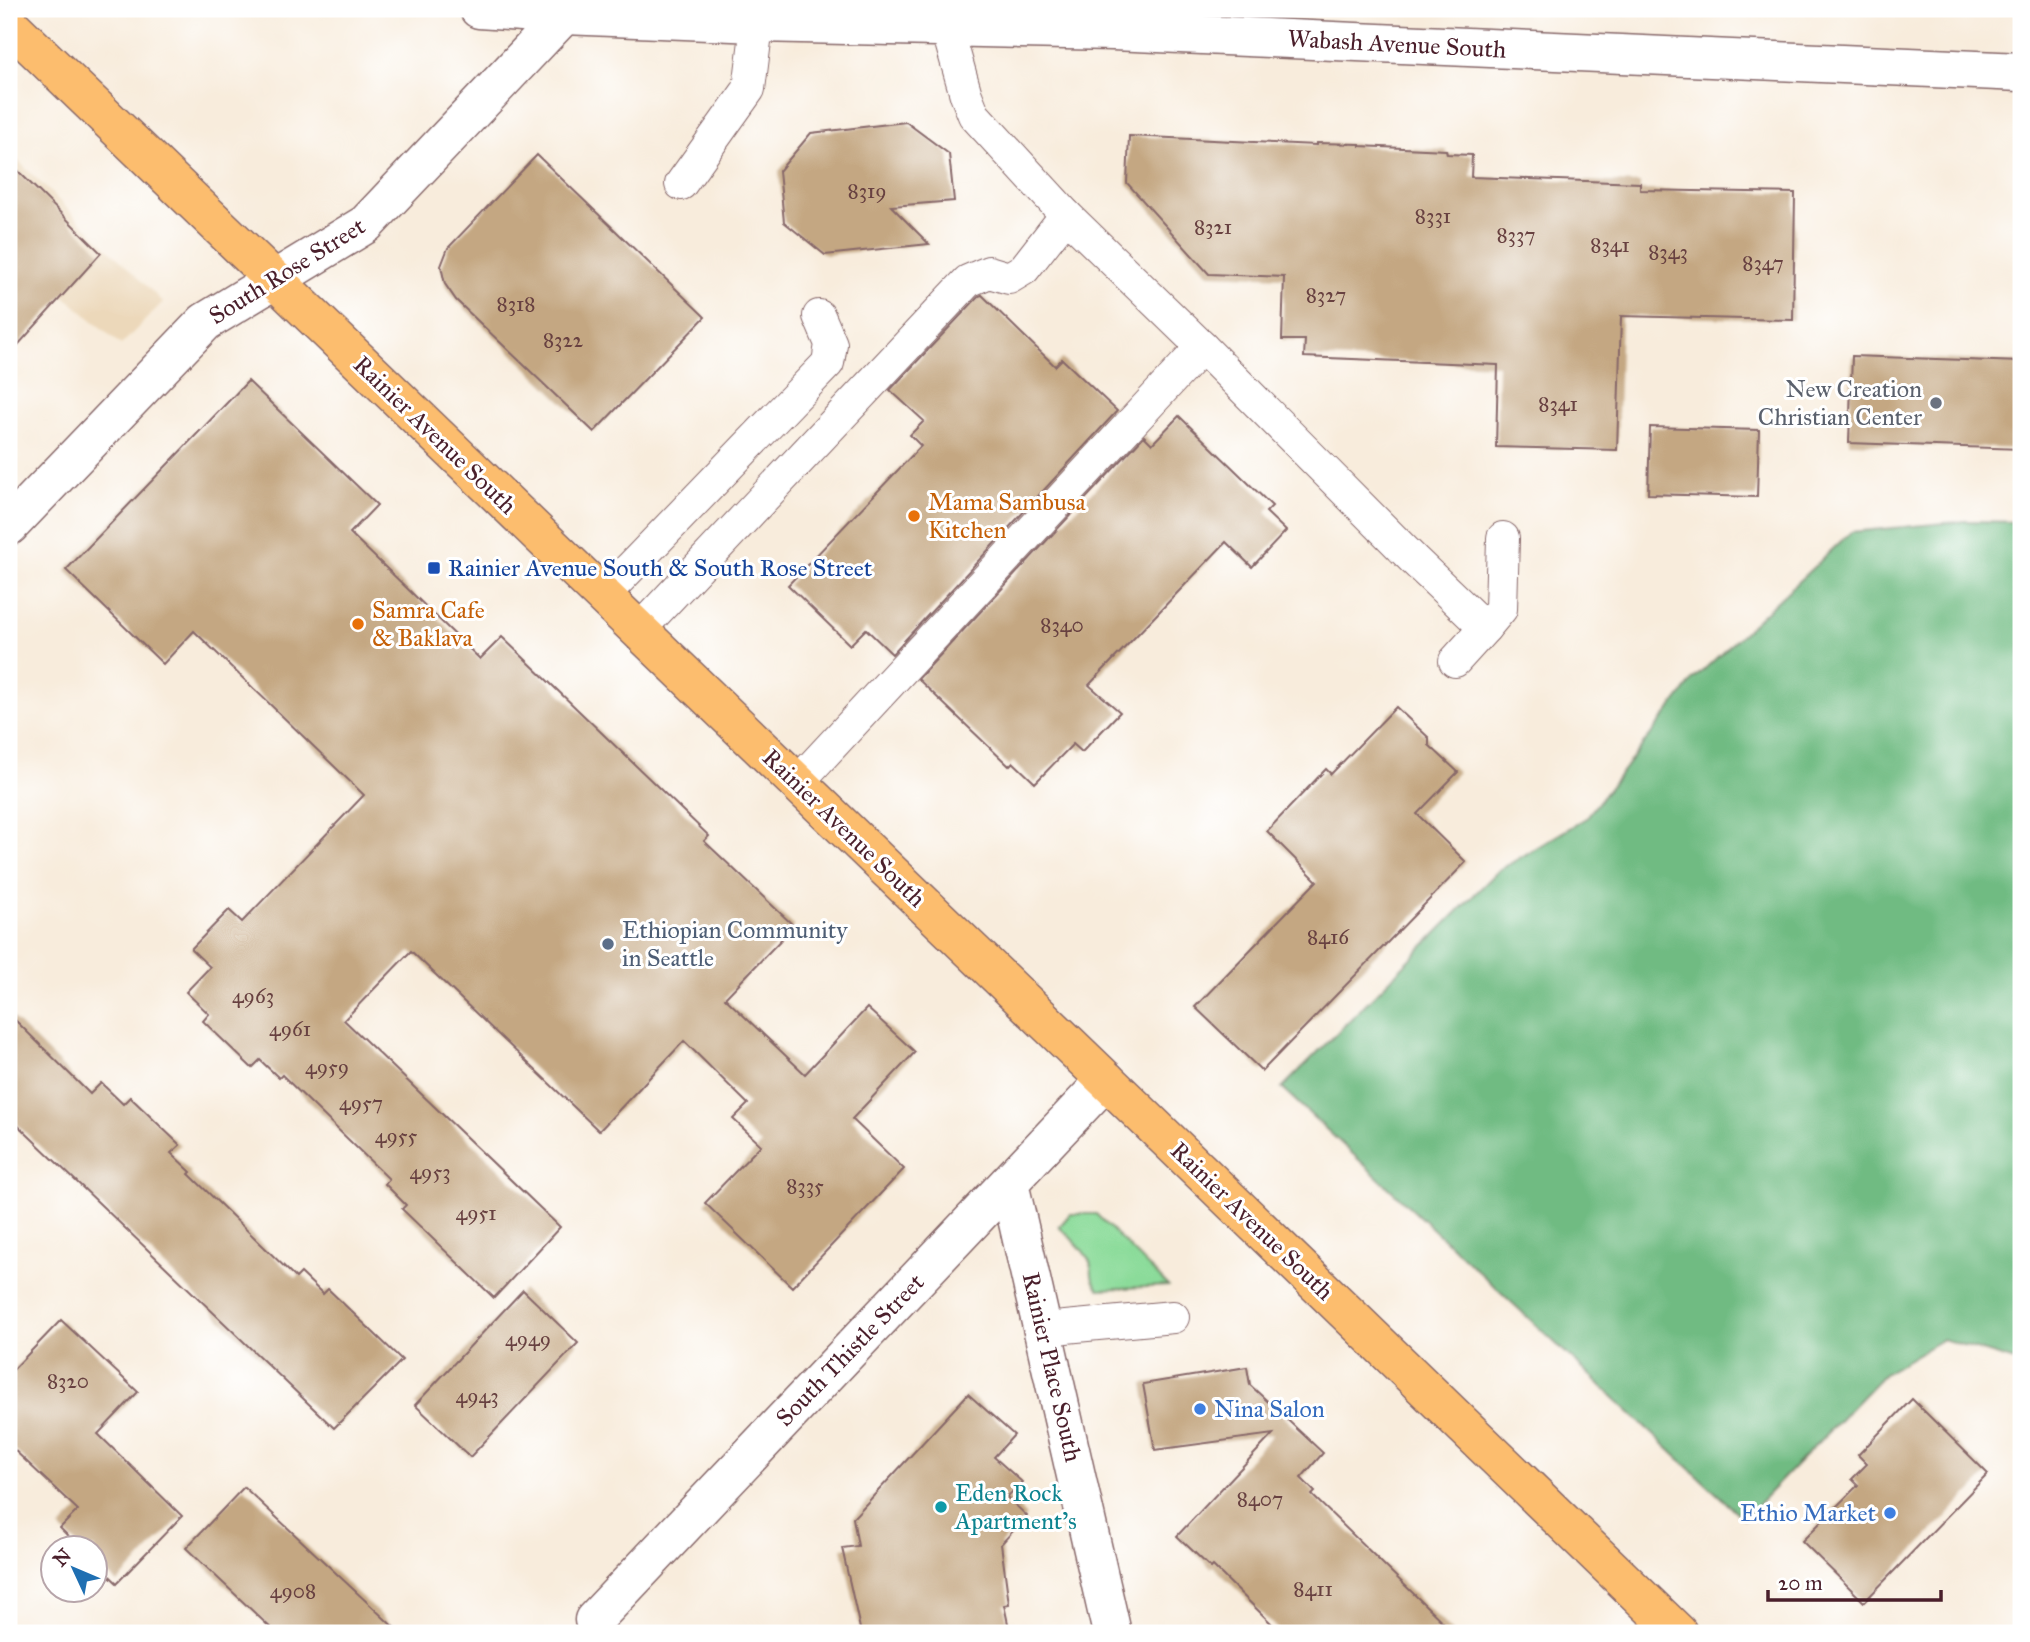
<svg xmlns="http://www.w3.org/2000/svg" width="2030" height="1642" font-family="'IM FELL Great Primer',serif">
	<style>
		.built { fill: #ecd8ba }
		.green { fill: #8bdb9a; stroke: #6a7d62; stroke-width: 2 }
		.forest { fill: #70bb82; stroke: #5d6d56; stroke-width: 2 }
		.building { fill: #c4a782 }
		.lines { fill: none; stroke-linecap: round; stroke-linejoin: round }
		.service-casing { stroke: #876769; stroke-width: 34 }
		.minor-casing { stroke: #876769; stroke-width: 41 }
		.primary-casing { stroke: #876769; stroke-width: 41 }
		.service { stroke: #fff; stroke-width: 32 }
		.minor { stroke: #fff; stroke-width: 38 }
		.primary { stroke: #fcbd6e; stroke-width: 38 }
		.worship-dot { fill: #6b7280; stroke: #fff; stroke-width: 2.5 }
		.food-dot { fill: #e8710a; stroke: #fff; stroke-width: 2.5 }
		.transit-dot { fill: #1a4fb4; stroke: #fff; stroke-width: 2.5 }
		.service-dot { fill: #5c6f8a; stroke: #fff; stroke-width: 2.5 }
		.shop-dot { fill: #3f7fe0; stroke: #fff; stroke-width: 2.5 }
		.culture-dot { fill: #0f9aa8; stroke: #fff; stroke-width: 2.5 }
		.labels { text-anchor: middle; stroke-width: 6; stroke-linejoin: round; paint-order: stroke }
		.number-label { font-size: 21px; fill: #684141 }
		.street-label { font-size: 24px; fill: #4a1f2b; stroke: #fff }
		.worship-label { font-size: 24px; fill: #5b616d; stroke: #fff; text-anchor: end }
		.food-label { font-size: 24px; fill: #c56008; stroke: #fff; text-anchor: start }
		.transit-label { font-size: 24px; fill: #164399; stroke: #fff; text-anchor: start }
		.service-label { font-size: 24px; fill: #4e5e75; stroke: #fff; text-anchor: start }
		.shop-label { font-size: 24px; fill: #366cbe; stroke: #fff; text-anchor: start }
		.culture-label { font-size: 24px; fill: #0d838f; stroke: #fff; text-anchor: start }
	</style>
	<rect width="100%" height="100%" fill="#fff"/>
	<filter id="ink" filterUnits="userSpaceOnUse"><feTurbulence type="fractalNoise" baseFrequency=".0143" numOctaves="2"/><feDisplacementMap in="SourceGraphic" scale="14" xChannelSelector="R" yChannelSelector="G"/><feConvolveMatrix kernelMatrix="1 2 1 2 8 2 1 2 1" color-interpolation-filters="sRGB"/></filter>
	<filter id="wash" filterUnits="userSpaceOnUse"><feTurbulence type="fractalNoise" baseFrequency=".00686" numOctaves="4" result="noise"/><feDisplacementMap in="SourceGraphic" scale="28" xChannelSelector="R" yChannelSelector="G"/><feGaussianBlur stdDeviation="1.57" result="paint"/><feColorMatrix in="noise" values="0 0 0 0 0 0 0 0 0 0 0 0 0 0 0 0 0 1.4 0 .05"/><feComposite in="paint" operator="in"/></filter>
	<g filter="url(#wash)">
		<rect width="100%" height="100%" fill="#f8ecdc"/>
		<!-- built -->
		<path class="built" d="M 9,152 L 163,302 L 121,345 L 9,248 Z"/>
		<!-- green -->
		<path class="green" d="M 1070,1214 L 1096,1214 L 1168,1286 L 1099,1289 C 1088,1276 1094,1273 1090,1262 C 1085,1251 1068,1235 1059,1227 Z"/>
		<!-- forest -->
		<path class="forest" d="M 1966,521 L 2021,522 L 2021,1363 L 1943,1339 L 1884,1374 L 1744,1519 L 1282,1088 L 1498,871 L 1586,818 L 1694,679 L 1851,532 Z"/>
		<g id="blocks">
			<!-- building -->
			<g class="building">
				<path d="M 906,122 L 949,154 L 954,201 L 891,206 L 929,244 L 825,255 L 784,222 L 779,171 L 811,133 Z"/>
				<path d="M 1129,136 L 1316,145 L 1316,143 L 1360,144 L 1360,146 L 1446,150 L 1447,154 L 1472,155 L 1471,177 L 1640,183 L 1640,190 L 1795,193 L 1793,320 L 1621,316 L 1617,450 L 1496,447 L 1498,365 L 1304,357 L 1305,340 L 1282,340 L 1284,277 L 1209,274 L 1127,183 Z"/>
				<path d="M 537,155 L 705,317 L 594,432 L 456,300 L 445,284 L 441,266 L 448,248 Z"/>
				<path d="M 9,162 L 101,253 L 9,355 Z"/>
				<path d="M 982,295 L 1055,366 L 1062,359 L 1117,411 L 892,654 L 866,629 L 850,645 L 788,585 L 921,446 L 910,435 L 924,421 L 890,390 L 979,296 Z"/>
				<path d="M 1852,356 L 2021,362 L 2021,449 L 1849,443 Z"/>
				<path d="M 248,381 L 377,505 L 350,533 L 480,659 L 502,637 L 709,836 L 704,841 L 794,926 L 725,998 L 805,1074 L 867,1008 L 915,1052 L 852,1119 L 904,1169 L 792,1287 L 705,1203 L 761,1145 L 733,1119 L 748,1104 L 684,1041 L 599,1131 L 411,951 L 344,1020 L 560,1227 L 494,1298 L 402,1209 L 406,1205 L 385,1184 L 389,1179 L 282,1075 L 279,1078 L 260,1060 L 252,1068 L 203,1021 L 209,1014 L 186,992 L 210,967 L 191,949 L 229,910 L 242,922 L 364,795 L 194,631 L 163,664 L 66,570 Z"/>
				<path d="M 1179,416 L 1272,506 L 1266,512 L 1286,531 L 1252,567 L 1226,542 L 1089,685 L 1120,712 L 1082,752 L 1073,744 L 1035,783 L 1013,762 L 1009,766 L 918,679 L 1144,436 L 1152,444 Z"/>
				<path d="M 1650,427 L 1759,430 L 1757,497 L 1648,494 Z"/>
				<path d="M 1396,707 L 1429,738 L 1429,745 L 1458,772 L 1417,814 L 1466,862 L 1262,1071 L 1195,1007 L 1317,881 L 1267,831 L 1326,769 L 1331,774 Z"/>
				<path d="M 9,1014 L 90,1094 L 101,1083 L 123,1104 L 130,1097 L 180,1145 L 171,1153 L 191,1172 L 189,1174 L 296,1278 L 301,1273 L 323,1294 L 328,1289 L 402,1360 L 334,1428 L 9,1117 Z"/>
				<path d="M 523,1290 L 578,1343 L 470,1457 L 415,1405 Z"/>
				<path d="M 61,1320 L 138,1392 L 98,1434 L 182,1516 L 117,1583 L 94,1561 L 94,1548 L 80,1548 L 60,1528 L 78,1510 L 9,1445 L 9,1374 Z"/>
				<path d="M 1247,1367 L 1250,1385 L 1323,1453 L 1301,1478 L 1315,1492 L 1312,1495 L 1454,1633 L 1281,1633 L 1213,1566 L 1211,1568 L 1177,1536 L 1273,1434 L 1155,1450 L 1143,1384 Z"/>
				<path d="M 968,1394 L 1014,1435 L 994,1457 L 1022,1482 L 1007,1497 L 1027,1516 L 1001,1544 L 1009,1604 L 1004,1605 L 1010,1633 L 861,1633 L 842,1548 L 858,1546 L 853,1518 Z"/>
				<path d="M 1912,1399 L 1988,1474 L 1864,1602 L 1802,1541 L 1858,1485 L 1852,1479 L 1867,1464 L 1858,1455 Z"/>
				<path d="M 244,1487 L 400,1633 L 276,1633 L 186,1548 Z"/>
			</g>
		</g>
	</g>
	<g filter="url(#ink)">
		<use href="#blocks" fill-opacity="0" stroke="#876769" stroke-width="2"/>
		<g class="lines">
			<defs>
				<g id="service">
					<path d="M 947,28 L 966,95 L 974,115 L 1066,215 L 1202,347 L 1414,560 L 1485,628 L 1501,609 L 1503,538"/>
					<path d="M 681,184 L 749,89 L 759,9"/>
					<path d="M 603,596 L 828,363 L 831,344 L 819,316"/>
					<path d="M 639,630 L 968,281 L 989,272 L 1009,278 L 1024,269 L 1066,215"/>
					<path d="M 1455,661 L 1485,628"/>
					<path d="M 797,783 L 1202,347"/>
					<path d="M 1044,1329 L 1173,1317"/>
				</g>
				<g id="minor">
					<path d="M 479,9 L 564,15 L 757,23 L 1113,31 L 2021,72"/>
					<path d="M 9,526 L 205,322 L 366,224 L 564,15"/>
					<path d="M 1009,1183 L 1112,1633"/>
					<path d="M 594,1620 L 1106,1080"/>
				</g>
				<path id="primary" d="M 9,24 L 1106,1080 L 1678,1633"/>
			</defs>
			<!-- service casing -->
			<use href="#service" class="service-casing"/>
			<!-- minor casing -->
			<use href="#minor" class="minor-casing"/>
			<!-- primary casing -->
			<use href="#primary" class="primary-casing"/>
			<!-- service -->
			<use href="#service" class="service"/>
			<!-- minor -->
			<use href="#minor" class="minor"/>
			<!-- primary -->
			<use href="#primary" class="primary"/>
		</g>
	</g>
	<!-- markers -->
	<circle class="worship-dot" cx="1936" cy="403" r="7"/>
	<g class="food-dot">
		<circle cx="914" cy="516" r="7"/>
		<circle cx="358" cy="624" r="7"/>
	</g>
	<rect class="transit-dot" x="427" y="561" width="14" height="14" rx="3.5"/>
	<circle class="service-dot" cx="608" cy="944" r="7"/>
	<g class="shop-dot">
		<circle cx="1200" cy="1409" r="7"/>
		<circle cx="1890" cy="1513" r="7"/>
	</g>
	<circle class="culture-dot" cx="941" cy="1507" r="7"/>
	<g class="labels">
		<!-- number labels -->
		<g class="number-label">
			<text x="867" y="198">8319</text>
			<text x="1433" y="223">8331</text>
			<text x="1213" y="234">8321</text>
			<text x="1516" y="242">8337</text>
			<text x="1610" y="252">8341</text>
			<text x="1668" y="259">8343</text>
			<text x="1763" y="270">8347</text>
			<text x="1326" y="302">8327</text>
			<text x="516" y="311">8318</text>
			<text x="563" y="347">8322</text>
			<text x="1558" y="411">8341</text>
			<text x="1062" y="632">8340</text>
			<text x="1328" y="944">8416</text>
			<text x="253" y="1003">4963</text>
			<text x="290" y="1036">4961</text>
			<text x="327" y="1074">4959</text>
			<text x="361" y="1110">4957</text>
			<text x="396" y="1143">4955</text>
			<text x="430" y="1179">4953</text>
			<text x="805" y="1193">8335</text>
			<text x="476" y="1220">4951</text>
			<text x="528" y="1346">4949</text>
			<text x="68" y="1388">8320</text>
			<text x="477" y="1403">4943</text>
			<text x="1260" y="1506">8407</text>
			<text x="1313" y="1596">8411</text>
			<text x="293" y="1598">4908</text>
		</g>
		<!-- street labels -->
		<g class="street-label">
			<text transform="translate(1397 44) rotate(3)" y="8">Wabash Avenue South</text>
			<text transform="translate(287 271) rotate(-32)" y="8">South Rose Street</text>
			<text transform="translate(435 435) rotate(44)" y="8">Rainier Avenue South</text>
			<text transform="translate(844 828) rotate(44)" y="8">Rainier Avenue South</text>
			<text transform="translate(1252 1221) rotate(44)" y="8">Rainier Avenue South</text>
			<text transform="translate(850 1350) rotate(-46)" y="8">South Thistle Street</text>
			<text transform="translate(1052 1367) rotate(77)" y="8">Rainier Place South</text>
		</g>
		<!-- worship labels -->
		<g class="worship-label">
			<text x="1922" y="397">New Creation<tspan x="1922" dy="28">Christian Center</tspan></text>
		</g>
		<!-- food labels -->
		<g class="food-label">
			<text x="928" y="510">Mama Sambusa<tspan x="928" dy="28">Kitchen</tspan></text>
			<text x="372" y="618">Samra Cafe<tspan x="372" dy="28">&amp; Baklava</tspan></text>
		</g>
		<!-- transit labels -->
		<g class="transit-label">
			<text x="448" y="576">Rainier Avenue South &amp; South Rose Street</text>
		</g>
		<!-- service labels -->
		<g class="service-label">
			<text x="622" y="938">Ethiopian Community<tspan x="622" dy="28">in Seattle</tspan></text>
		</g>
		<!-- shop labels -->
		<g class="shop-label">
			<text x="1214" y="1417">Nina Salon</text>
			<text x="1876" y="1521" text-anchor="end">Ethio Market</text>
		</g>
		<!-- culture labels -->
		<g class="culture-label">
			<text x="955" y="1501">Eden Rock<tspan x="955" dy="28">Apartment's</tspan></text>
		</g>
	</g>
	<!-- margin -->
	<rect width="2030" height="1642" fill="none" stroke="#fff" stroke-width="35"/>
	<!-- north arrow -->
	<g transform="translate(74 1569) rotate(314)"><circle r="33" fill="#ffffff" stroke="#b7a5aa" stroke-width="2"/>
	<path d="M0-5L12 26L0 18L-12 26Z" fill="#1f6fb2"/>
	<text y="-10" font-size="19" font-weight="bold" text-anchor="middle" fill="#4a1f2b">N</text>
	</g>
	<!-- scale -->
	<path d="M1768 1590v10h173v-10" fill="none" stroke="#4a1f2b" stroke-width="3.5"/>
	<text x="1778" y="1590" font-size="21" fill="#4a1f2b" stroke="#ffffff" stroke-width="5" paint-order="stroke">20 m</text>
</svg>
